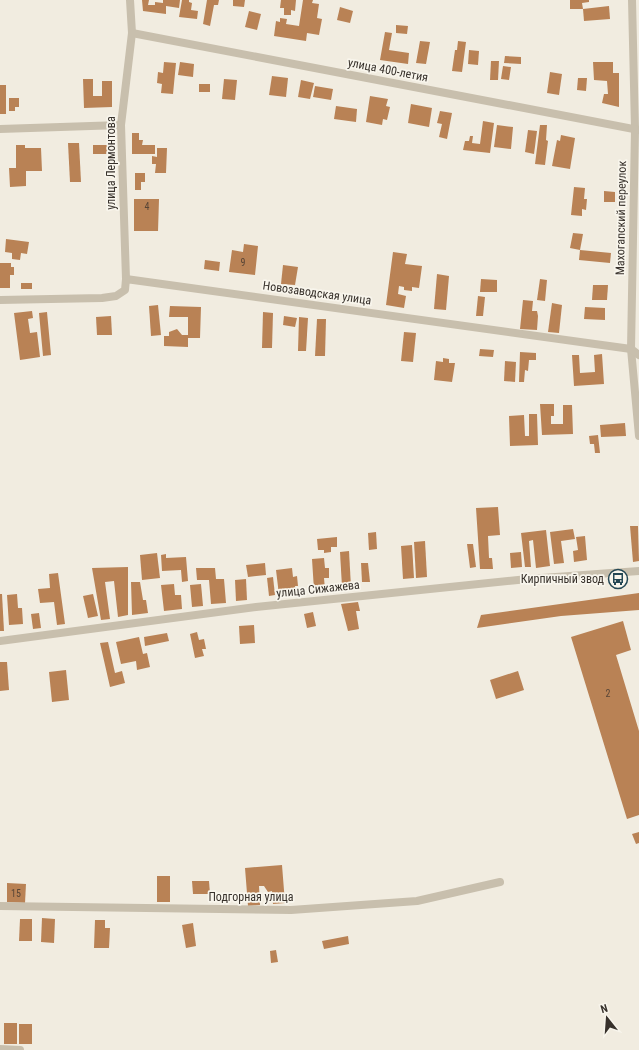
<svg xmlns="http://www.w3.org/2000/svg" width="639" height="1050" font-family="'Roboto Condensed',sans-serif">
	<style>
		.building { fill: #b98255 }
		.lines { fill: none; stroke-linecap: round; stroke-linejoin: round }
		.street { stroke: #c8bfad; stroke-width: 8 }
		.labels { text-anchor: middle; stroke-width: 3.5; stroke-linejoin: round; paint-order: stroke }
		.number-label { font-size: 10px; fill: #584536 }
		.street-label { font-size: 12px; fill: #37312b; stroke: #f8f5ec }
		.poi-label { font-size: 12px; fill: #37312b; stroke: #f8f5ec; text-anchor: end }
	</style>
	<rect width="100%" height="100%" fill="#f1ece0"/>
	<!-- building -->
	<g class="building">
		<path d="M 142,0 L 149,0 L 148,5 L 155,5 L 155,2 L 163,3 L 163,0 L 180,0 L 179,8 L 166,6 L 166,14 L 143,11 Z"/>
		<path d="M 182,0 L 189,0 L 189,2 L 192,3 L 191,10 L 198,11 L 197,19 L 179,17 Z"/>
		<path d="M 207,0 L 219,0 L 218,5 L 214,5 L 210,26 L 203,24 Z"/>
		<path d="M 233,0 L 245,0 L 244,7 L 233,6 Z"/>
		<path d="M 281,0 L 296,0 L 295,11 L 291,10 L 291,15 L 284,15 L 284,8 L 280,8 Z"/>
		<path d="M 303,0 L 313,0 L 312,3 L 319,4 L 317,18 L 322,19 L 319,35 L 307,33 L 306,41 L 274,36 L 276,21 L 280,22 L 280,18 L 287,19 L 286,24 L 299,26 Z"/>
		<path d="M 570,0 L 589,0 L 589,2 L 582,3 L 583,9 L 570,9 Z"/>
		<path d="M 609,6 L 610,19 L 584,21 L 583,9 Z"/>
		<path d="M 340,7 L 353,11 L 350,23 L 337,20 Z"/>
		<path d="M 249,11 L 261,14 L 257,30 L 245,27 Z"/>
		<path d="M 396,25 L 408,26 L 407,34 L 396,33 Z"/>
		<path d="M 385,32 L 392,33 L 389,50 L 409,53 L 408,64 L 380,60 Z"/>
		<path d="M 420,41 L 430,42 L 426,64 L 416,63 Z"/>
		<path d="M 458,41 L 466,42 L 462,72 L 452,71 L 455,50 L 457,50 Z"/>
		<path d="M 469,50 L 479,51 L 478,65 L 468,64 Z"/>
		<path d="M 505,56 L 521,57 L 521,64 L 504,63 Z"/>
		<path d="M 491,61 L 499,61 L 498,80 L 490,80 Z"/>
		<path d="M 164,62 L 176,63 L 173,94 L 161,93 L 162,84 L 157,83 L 158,72 L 163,73 Z"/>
		<path d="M 180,62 L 194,64 L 193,77 L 178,75 Z"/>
		<path d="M 593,62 L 613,62 L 613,73 L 619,73 L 619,107 L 602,103 L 604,94 L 608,94 L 607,81 L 594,80 Z"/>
		<path d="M 503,66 L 511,67 L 509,80 L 501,79 Z"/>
		<path d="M 550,72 L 562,74 L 559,95 L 547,93 Z"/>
		<path d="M 272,76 L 288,78 L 286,97 L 269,95 Z"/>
		<path d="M 578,78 L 587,78 L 586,91 L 577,90 Z"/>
		<path d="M 83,79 L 93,79 L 93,96 L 102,96 L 102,81 L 112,81 L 112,107 L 84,108 Z"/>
		<path d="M 224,79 L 237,80 L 235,100 L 222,99 Z"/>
		<path d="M 301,80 L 314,83 L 310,99 L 298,97 Z"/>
		<rect x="199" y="84" width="11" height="8"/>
		<rect x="0" y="85" width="6" height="29"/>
		<path d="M 315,86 L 333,89 L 331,100 L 313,97 Z"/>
		<path d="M 370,96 L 388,99 L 386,106 L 390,107 L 387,120 L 383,119 L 382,125 L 366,122 Z"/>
		<path d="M 9,98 L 19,98 L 19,107 L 15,107 L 15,111 L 9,111 Z"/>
		<path d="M 411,104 L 432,108 L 429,127 L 408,123 Z"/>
		<path d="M 336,106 L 357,109 L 356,122 L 334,119 Z"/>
		<path d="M 440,111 L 452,113 L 447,139 L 439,137 L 442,124 L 437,123 Z"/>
		<path d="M 483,121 L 494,123 L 490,153 L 463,150 L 465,141 L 469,141 L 470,136 L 473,136 L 472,143 L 480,144 Z"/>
		<path d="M 497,125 L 513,127 L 511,149 L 494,147 Z"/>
		<path d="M 540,125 L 547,125 L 546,140 L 548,141 L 545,165 L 535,164 Z"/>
		<path d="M 528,130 L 537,131 L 534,154 L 525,152 Z"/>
		<path d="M 132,133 L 139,133 L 139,140 L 143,140 L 142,145 L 155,145 L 155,154 L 132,154 Z"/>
		<path d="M 561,135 L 575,138 L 570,169 L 552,166 L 557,140 L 560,141 Z"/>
		<path d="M 68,143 L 79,143 L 81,182 L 70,182 Z"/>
		<path d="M 16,145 L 25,145 L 25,148 L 41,148 L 42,171 L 26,171 L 26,186 L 10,187 L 9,168 L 16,168 Z"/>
		<rect x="93" y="145" width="19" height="9"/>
		<path d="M 157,148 L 167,148 L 166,173 L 155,173 L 156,164 L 152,164 L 152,156 L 157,157 Z"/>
		<path d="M 135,173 L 145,173 L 145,182 L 141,182 L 141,190 L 135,190 Z"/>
		<path d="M 574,187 L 585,188 L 584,199 L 587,199 L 586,210 L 582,209 L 582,216 L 571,215 Z"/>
		<path d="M 604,191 L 615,192 L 615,202 L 604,202 Z"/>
		<path d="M 134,199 L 159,199 L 158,231 L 134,231 Z"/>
		<path d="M 573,233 L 583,234 L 580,250 L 570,248 Z"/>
		<path d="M 6,239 L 29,242 L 27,254 L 21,253 L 20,260 L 12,259 L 12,253 L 5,252 Z"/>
		<path d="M 244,244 L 258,246 L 255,275 L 229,272 L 232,250 L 243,252 Z"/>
		<path d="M 580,250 L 611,253 L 610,263 L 579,260 Z"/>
		<path d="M 393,252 L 407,254 L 405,264 L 422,266 L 419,288 L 412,287 L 412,291 L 404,290 L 404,287 L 399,286 L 398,294 L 406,296 L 404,308 L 386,305 Z"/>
		<path d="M 205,260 L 220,262 L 219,271 L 204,269 Z"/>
		<path d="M 0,263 L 11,263 L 11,267 L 14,267 L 14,275 L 10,275 L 10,288 L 0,288 Z"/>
		<path d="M 283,265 L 298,267 L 295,285 L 281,284 Z"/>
		<path d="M 437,274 L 449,276 L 446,310 L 434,309 Z"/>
		<path d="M 481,279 L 497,280 L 497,292 L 480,292 Z"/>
		<path d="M 540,279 L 547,280 L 545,301 L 537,300 Z"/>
		<rect x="21" y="283" width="11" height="6"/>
		<path d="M 593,285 L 608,285 L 607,300 L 592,300 Z"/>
		<path d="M 478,296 L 485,297 L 483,316 L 476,316 Z"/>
		<path d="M 523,300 L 533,301 L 532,311 L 537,311 L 538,316 L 537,330 L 520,329 Z"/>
		<path d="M 552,303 L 562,305 L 559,333 L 548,332 Z"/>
		<path d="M 158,305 L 161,335 L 151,336 L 149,306 Z"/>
		<path d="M 170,306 L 201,307 L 200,338 L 188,338 L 188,347 L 164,346 L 164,336 L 169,336 L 169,332 L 177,329 L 182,335 L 188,335 L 188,317 L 169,317 Z"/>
		<path d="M 585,307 L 605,308 L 605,320 L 584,319 Z"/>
		<path d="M 32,311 L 33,318 L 28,319 L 30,333 L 37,332 L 40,357 L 20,360 L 14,313 Z"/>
		<path d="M 47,312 L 51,355 L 43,356 L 39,313 Z"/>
		<path d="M 263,312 L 273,313 L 272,348 L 262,348 Z"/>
		<path d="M 111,316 L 112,335 L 97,335 L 96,317 Z"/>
		<path d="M 284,316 L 297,318 L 295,327 L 283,325 Z"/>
		<path d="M 299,317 L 308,318 L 306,351 L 298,351 Z"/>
		<path d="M 317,319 L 326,319 L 325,356 L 315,356 Z"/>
		<path d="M 404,332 L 416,333 L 413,362 L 401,361 Z"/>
		<path d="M 480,349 L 494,350 L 493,357 L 479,356 Z"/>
		<path d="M 520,352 L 536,353 L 536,360 L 529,360 L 528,371 L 525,370 L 524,382 L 519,382 Z"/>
		<path d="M 602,354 L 604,384 L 574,386 L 572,355 L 579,355 L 580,373 L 595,372 L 594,355 Z"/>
		<path d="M 443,358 L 449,359 L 449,363 L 455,363 L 452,382 L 434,380 L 436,361 L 443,362 Z"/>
		<path d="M 505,361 L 516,362 L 515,382 L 504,381 Z"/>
		<path d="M 540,404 L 554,404 L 554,416 L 551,416 L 551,424 L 563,424 L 563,405 L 572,405 L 573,434 L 542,435 Z"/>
		<path d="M 529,414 L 537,414 L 538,445 L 510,446 L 509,416 L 524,415 L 525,436 L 529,436 Z"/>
		<path d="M 625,423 L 626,436 L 601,437 L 600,425 Z"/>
		<path d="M 598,435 L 600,453 L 595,453 L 594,444 L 590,444 L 589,436 Z"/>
		<path d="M 498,507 L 500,535 L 488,536 L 489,558 L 492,558 L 493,569 L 480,569 L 476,508 Z"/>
		<path d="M 630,526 L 638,526 L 639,561 L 633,562 Z"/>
		<path d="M 573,529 L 575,539 L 561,541 L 564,563 L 554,564 L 550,532 Z"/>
		<path d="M 546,530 L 550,566 L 536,568 L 533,540 L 529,541 L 531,567 L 525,567 L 521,533 Z"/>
		<path d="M 376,532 L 377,549 L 369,550 L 368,533 Z"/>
		<path d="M 585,536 L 587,560 L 574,562 L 573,551 L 578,550 L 576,537 Z"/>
		<path d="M 337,537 L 337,547 L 331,547 L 331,552 L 324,553 L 324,550 L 318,550 L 317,539 Z"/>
		<path d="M 425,541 L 427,577 L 416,578 L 414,542 Z"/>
		<path d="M 467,544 L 473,544 L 476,567 L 470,568 Z"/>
		<path d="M 412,545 L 414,578 L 403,579 L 401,546 Z"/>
		<path d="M 349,551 L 351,587 L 342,587 L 340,552 Z"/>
		<path d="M 521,552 L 522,567 L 511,568 L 510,553 Z"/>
		<path d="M 157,553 L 160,578 L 142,580 L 140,555 Z"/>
		<path d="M 166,554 L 166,558 L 186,557 L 188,581 L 182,582 L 181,570 L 162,571 L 161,555 Z"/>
		<path d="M 324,558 L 325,568 L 329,568 L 329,578 L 324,578 L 325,589 L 314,590 L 312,559 Z"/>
		<path d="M 265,563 L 266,575 L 248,577 L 246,565 Z"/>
		<path d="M 361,563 L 368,563 L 370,582 L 362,582 Z"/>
		<path d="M 128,567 L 128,615 L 118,617 L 114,581 L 105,582 L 110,619 L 101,620 L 92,568 Z"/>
		<path d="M 196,568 L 215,568 L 216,579 L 224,579 L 226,603 L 211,604 L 209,580 L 197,580 Z"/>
		<path d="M 292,568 L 293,577 L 297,576 L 298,586 L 295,586 L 296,593 L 279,595 L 276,570 Z"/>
		<path d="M 58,573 L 65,624 L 57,625 L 54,602 L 40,603 L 38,589 L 50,588 L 49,574 Z"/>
		<path d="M 273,577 L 275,595 L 269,596 L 267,578 Z"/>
		<path d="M 246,579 L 247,600 L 236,601 L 235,580 Z"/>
		<path d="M 131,582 L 140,582 L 143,600 L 146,600 L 148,613 L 132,615 Z"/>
		<path d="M 174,584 L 175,595 L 181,595 L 182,609 L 164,611 L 161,585 Z"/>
		<path d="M 201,584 L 203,606 L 192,607 L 190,585 Z"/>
		<path d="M 639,593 L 639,610 L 561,616 L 477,628 L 481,615 Z"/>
		<path d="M 0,594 L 2,594 L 4,631 L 0,631 Z"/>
		<path d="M 17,594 L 18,608 L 22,608 L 23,624 L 9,625 L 7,595 Z"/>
		<path d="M 93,594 L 98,616 L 88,618 L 83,596 Z"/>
		<path d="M 358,602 L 360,611 L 356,611 L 359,629 L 348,631 L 341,604 Z"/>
		<path d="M 313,612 L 316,626 L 307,628 L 304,614 Z"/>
		<path d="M 39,613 L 41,628 L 33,629 L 31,614 Z"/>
		<path d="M 623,621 L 631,650 L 616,655 L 639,731 L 639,815 L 627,819 L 571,637 Z"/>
		<path d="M 254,625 L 255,643 L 240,644 L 239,626 Z"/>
		<path d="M 197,632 L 199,640 L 204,639 L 206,649 L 202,649 L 204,656 L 195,658 L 190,634 Z"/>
		<path d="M 167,633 L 169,641 L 145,646 L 144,637 Z"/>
		<path d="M 139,637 L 143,654 L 147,653 L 150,667 L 137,670 L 136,661 L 121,664 L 116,642 Z"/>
		<path d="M 108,642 L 115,673 L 122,671 L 125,683 L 110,687 L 100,643 Z"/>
		<path d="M 0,662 L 7,662 L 9,690 L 0,691 Z"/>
		<path d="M 66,670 L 69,700 L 52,702 L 49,672 Z"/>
		<path d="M 518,671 L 524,690 L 496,699 L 490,680 Z"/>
		<path d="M 639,832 L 639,843 L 636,844 L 632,834 Z"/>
		<path d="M 282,865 L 285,903 L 273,904 L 272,891 L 268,892 L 264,886 L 259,886 L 260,905 L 248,906 L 245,868 Z"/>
		<rect x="157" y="876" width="13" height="26"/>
		<path d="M 192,881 L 209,881 L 210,894 L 193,894 Z"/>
		<path d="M 7,883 L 26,884 L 25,903 L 7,902 Z"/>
		<path d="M 42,918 L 55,919 L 54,943 L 41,942 Z"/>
		<path d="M 20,919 L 32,919 L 32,941 L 19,941 Z"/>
		<path d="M 95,920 L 105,920 L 105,928 L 110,928 L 109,948 L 94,948 Z"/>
		<path d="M 193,923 L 196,946 L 186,948 L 182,925 Z"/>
		<path d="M 348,936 L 349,944 L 324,949 L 322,941 Z"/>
		<path d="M 276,950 L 278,962 L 271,963 L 270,951 Z"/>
		<rect x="4" y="1023" width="13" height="21"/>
		<rect x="19" y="1024" width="13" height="20"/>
	</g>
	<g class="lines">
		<!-- street -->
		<g class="street">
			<path d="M 632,0 L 635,129 L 631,349 L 639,436"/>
			<path d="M 132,33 L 639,130"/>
			<path d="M 0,129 L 121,125"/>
			<path d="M 126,279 L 121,125 L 132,33 L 130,0"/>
			<path d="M 0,300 L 102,298 L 116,296 L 125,290 L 126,279 L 631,349 L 639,355"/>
			<path d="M 0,641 L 256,607 L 528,579 L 639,571"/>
			<path d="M 0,906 L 291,910 L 417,901 L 500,882"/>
			<path d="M 0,1049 L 20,1050"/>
		</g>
	</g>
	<!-- icons -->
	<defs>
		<symbol id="bus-ring" viewBox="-11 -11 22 22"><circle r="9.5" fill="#f8f5ec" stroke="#244754" stroke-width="1.5"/><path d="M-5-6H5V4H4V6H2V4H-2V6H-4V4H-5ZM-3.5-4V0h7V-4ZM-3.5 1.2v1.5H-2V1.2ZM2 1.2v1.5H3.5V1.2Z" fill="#244754"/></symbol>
	</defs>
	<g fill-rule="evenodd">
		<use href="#bus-ring" x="607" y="568" width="22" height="22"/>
	</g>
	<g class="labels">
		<!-- number labels -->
		<g class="number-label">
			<text x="147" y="210">4</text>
			<text x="243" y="266">9</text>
			<text x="608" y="697">2</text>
			<text x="16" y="897">15</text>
		</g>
		<!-- street labels -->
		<g class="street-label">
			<text transform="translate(388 70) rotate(11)" y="4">улица 400-летия</text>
			<text transform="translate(111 163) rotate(-90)" y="4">улица Лермонтова</text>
			<text transform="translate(621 218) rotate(-89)" y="4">Махогапский переулок</text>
			<text transform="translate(317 293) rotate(8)" y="4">Новозаводская улица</text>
			<text transform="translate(318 589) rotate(-6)" y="4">улица Сижажева</text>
			<text x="251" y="901">Подгорная улица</text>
		</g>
		<!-- poi labels -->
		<g class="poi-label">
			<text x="604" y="583">Кирпичный звод</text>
		</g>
	</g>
	<!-- north arrow -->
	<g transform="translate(607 1018) rotate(343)" stroke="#f8f5ec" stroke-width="3" paint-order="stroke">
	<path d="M0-3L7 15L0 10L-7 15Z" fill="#37312b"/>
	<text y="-6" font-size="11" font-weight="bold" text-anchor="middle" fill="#37312b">N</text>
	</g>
</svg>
